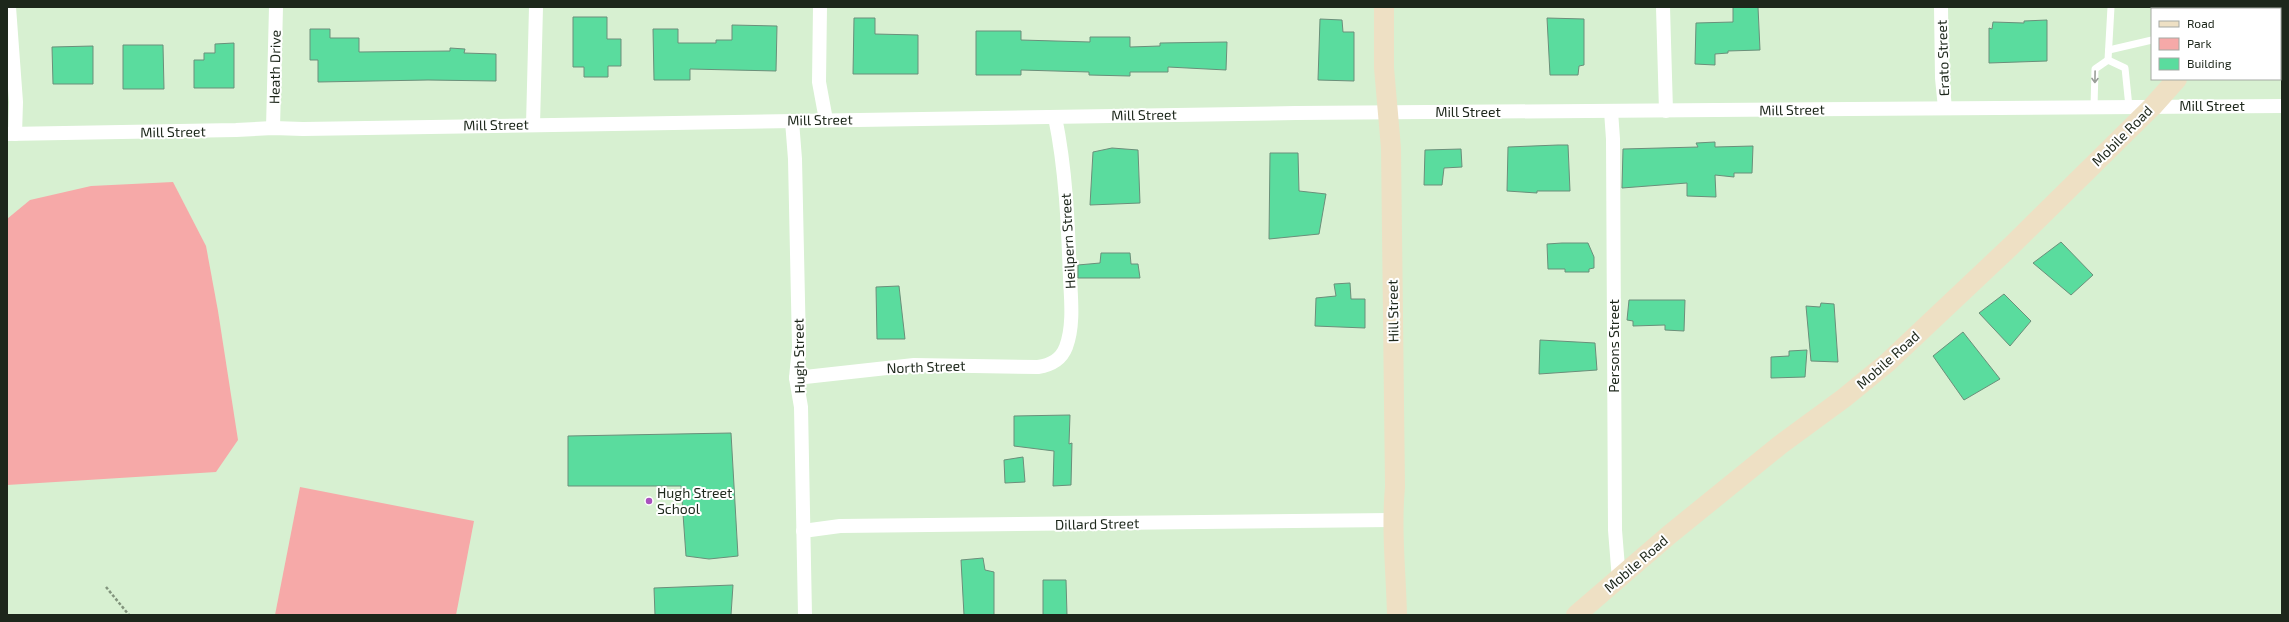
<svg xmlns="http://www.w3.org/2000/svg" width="2289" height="622" font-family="'Exo 2',sans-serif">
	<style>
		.green { fill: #f6a9a8 }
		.building { fill: #5adc9e; stroke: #6b8f7a }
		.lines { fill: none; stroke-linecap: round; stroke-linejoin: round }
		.path { stroke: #82947d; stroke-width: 2.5; stroke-dasharray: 3 2; stroke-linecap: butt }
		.lane { stroke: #fff; stroke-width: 7 }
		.street { stroke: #fff; stroke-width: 14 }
		.secondary { stroke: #eee0c4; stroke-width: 20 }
		.oneway { stroke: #999e98 }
		.poi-dot { fill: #a951be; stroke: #fff; stroke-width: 1.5 }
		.labels { text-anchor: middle; stroke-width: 4; stroke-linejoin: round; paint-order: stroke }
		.street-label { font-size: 14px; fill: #1d271b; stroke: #fff }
		.poi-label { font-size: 14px; fill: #1d271b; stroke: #fff; text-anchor: start }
	</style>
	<rect width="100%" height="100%" fill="#d7f0d1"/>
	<!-- green -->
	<g class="green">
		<path d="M 173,182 L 206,246 L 218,311 L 238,440 L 216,472 L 7,485 L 7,219 L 30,200 L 91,186 Z"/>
		<path d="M 300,487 L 474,521 L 456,615 L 275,615 Z"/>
	</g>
	<!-- building -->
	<g class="building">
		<path d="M 1733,7 L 1758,7 L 1760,50 L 1728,51 L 1728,53 L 1715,54 L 1715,65 L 1695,64 L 1696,23 L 1733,22 Z"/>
		<path d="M 573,17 L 607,17 L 607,39 L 621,39 L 621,66 L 608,66 L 608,77 L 584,77 L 584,67 L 573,67 Z"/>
		<path d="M 854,18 L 875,18 L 875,34 L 918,35 L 918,74 L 853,74 Z"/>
		<path d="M 1547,18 L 1584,19 L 1584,65 L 1579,66 L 1578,75 L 1550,75 Z"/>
		<path d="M 1320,19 L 1342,20 L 1343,32 L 1354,32 L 1354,81 L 1318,80 Z"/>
		<path d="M 2047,20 L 2047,61 L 1989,63 L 1989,28 L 1992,29 L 1993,22 L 2024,23 L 2024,21 Z"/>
		<path d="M 732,25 L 777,26 L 776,71 L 690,69 L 690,80 L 654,80 L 653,29 L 678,29 L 678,43 L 716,43 L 716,40 L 732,40 Z"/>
		<path d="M 310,29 L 330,29 L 330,38 L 359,38 L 359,52 L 450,51 L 450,48 L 465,49 L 464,53 L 496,54 L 496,81 L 428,80 L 318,82 L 318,60 L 310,60 Z"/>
		<path d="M 976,31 L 1021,31 L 1021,40 L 1090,42 L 1090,37 L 1130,37 L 1130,47 L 1160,46 L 1160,43 L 1227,42 L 1226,70 L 1168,67 L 1168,72 L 1130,72 L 1130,76 L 1089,75 L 1089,72 L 1021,70 L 1021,75 L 976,75 Z"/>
		<path d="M 234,43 L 234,88 L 194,88 L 194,60 L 204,60 L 204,53 L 215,53 L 215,44 Z"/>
		<path d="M 123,45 L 163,45 L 164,89 L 123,89 Z"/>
		<path d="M 93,46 L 93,84 L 53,84 L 52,47 Z"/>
		<path d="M 1715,142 L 1715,147 L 1753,146 L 1752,173 L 1734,173 L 1734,177 L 1715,175 L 1716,197 L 1687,196 L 1687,183 L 1622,188 L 1623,149 L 1698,147 L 1696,143 Z"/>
		<path d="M 1558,145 L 1568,145 L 1570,191 L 1537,191 L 1537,193 L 1507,191 L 1508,147 Z"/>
		<path d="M 1112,148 L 1138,150 L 1140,203 L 1090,205 L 1093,152 Z"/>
		<path d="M 1461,149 L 1462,167 L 1444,168 L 1442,185 L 1424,185 L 1425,150 Z"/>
		<path d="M 1270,153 L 1298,153 L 1299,191 L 1326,194 L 1319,234 L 1269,239 Z"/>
		<path d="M 2061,242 L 2093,275 L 2071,295 L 2033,263 Z"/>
		<path d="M 1562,243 L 1588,243 L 1594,257 L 1594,268 L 1589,269 L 1589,272 L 1565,272 L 1565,269 L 1548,269 L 1547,244 Z"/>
		<path d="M 1101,253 L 1130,253 L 1131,264 L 1138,264 L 1140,278 L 1078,278 L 1078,265 L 1100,263 Z"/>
		<path d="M 1350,283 L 1351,299 L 1365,299 L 1365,328 L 1315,326 L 1316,298 L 1336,296 L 1334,284 Z"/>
		<path d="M 899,286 L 905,339 L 877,339 L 876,287 Z"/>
		<path d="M 2004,294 L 2031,321 L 2010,346 L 1979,313 Z"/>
		<path d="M 1629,300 L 1685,300 L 1684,331 L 1665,330 L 1665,325 L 1633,326 L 1633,321 L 1627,320 Z"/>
		<path d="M 1821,303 L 1834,304 L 1838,362 L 1811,361 L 1806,306 L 1820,307 Z"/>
		<path d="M 1963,332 L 2000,379 L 1964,400 L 1933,356 Z"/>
		<path d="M 1540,340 L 1595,343 L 1597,370 L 1539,374 Z"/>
		<path d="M 1807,350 L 1805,377 L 1771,378 L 1771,357 L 1789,356 L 1789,351 Z"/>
		<path d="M 1070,415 L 1069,444 L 1072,443 L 1071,485 L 1053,486 L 1054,451 L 1014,446 L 1014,416 Z"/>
		<path d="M 731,433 L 738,556 L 709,559 L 686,556 L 681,486 L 568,486 L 568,436 Z"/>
		<path d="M 1023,457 L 1025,482 L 1005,483 L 1004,460 Z"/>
		<path d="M 983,558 L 985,570 L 994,572 L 994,615 L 964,615 L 961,560 Z"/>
		<path d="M 1043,580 L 1066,580 L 1067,615 L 1043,615 Z"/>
		<path d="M 733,585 L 731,615 L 655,615 L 654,588 Z"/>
	</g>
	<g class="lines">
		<!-- path -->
		<path class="path" d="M 106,587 L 129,615"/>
		<!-- lane -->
		<g class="lane">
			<path d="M 2181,9 L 2183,7"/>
			<path d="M 2109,50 L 2152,40"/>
			<path d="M 2108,60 L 2111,7"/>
			<path d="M 2094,107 L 2095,69 L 2108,60 L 2125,68 L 2129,107"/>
		</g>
		<!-- street -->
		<g class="street">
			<path d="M 9,7 L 16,102 L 15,134"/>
			<path d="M 820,7 L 819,82 L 826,120"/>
			<path d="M 1663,7 L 1666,111"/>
			<path d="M 1941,7 L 1942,78 L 1945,108"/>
			<path d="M 1611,111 L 1613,139 L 1615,530 L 1619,580"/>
			<path d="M 792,121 L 795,159 L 799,347 L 796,378 L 801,407 L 805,615"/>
			<path d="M 533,125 L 536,7"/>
			<path d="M 273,128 L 276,7"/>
			<path d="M 7,134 L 236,130 L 273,128 L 303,129 L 1296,113 L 2282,106"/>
			<path d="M 796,378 L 914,365 L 1038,367 C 1051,365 1061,360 1066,347 C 1074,326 1071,299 1070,278 C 1068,224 1066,170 1055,117"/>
			<path d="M 803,531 L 840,526 L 1392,520"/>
		</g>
		<!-- secondary -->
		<g class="secondary">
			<path d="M 1384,7 L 1384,68 L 1391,148 L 1395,487 C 1391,529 1396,572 1397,615"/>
			<path d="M 2239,9 L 2241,7"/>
			<path d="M 1576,615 L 1669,535 L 1780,445 L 1844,398 L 1888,362 L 2011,246 L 2152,107 L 2177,79"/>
		</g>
	</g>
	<!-- one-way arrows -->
	<defs><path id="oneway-shaft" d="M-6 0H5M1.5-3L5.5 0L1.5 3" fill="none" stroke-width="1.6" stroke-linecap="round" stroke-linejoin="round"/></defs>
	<use class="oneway" href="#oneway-shaft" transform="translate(2095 77) rotate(91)"/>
	<!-- markers -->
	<circle class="poi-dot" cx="649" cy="501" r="4"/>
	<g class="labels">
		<!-- street labels -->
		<g class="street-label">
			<text transform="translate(1943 58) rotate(-92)" y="5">Erato Street</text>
			<text transform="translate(275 67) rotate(-89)" y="5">Heath Drive</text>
			<text x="2212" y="111">Mill Street</text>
			<text transform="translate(1792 110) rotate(-1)" y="5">Mill Street</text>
			<text x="1468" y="117">Mill Street</text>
			<text transform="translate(1144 115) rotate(-1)" y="5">Mill Street</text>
			<text transform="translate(820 120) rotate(-1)" y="5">Mill Street</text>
			<text transform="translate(496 125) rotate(-1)" y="5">Mill Street</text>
			<text transform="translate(173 132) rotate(-1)" y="5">Mill Street</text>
			<text transform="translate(2122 136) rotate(-45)" y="5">Mobile Road</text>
			<text transform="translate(1068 241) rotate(-93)" y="5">Heilpern Street</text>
			<text transform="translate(1393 311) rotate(-91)" y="5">Hill Street</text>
			<text transform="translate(1614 346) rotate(-90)" y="5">Persons Street</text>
			<text transform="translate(799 356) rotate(-91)" y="5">Hugh Street</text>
			<text transform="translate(1888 360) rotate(-42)" y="5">Mobile Road</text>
			<text transform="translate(926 367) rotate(-2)" y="5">North Street</text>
			<text transform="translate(1097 524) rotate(-1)" y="5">Dillard Street</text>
			<text transform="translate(1636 564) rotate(-41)" y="5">Mobile Road</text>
		</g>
		<!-- poi labels -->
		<g class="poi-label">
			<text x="657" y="498">Hugh Street<tspan x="657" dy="16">School</tspan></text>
		</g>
	</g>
	<!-- border -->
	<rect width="2289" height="622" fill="none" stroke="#1d271b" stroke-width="16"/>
	<!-- legend -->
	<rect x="2151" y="8" width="130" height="72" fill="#ffffff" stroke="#a5a9a4"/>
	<rect x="2159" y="21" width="20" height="6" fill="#eee0c4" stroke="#a5a9a4"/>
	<text x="2187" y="28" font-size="12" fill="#1d271b">Road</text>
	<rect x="2159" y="38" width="20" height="12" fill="#f6a9a8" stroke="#a5a9a4"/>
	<text x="2187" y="48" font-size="12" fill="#1d271b">Park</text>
	<rect x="2159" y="58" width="20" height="12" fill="#5adc9e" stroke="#a5a9a4"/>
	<text x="2187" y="68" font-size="12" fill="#1d271b">Building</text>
</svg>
